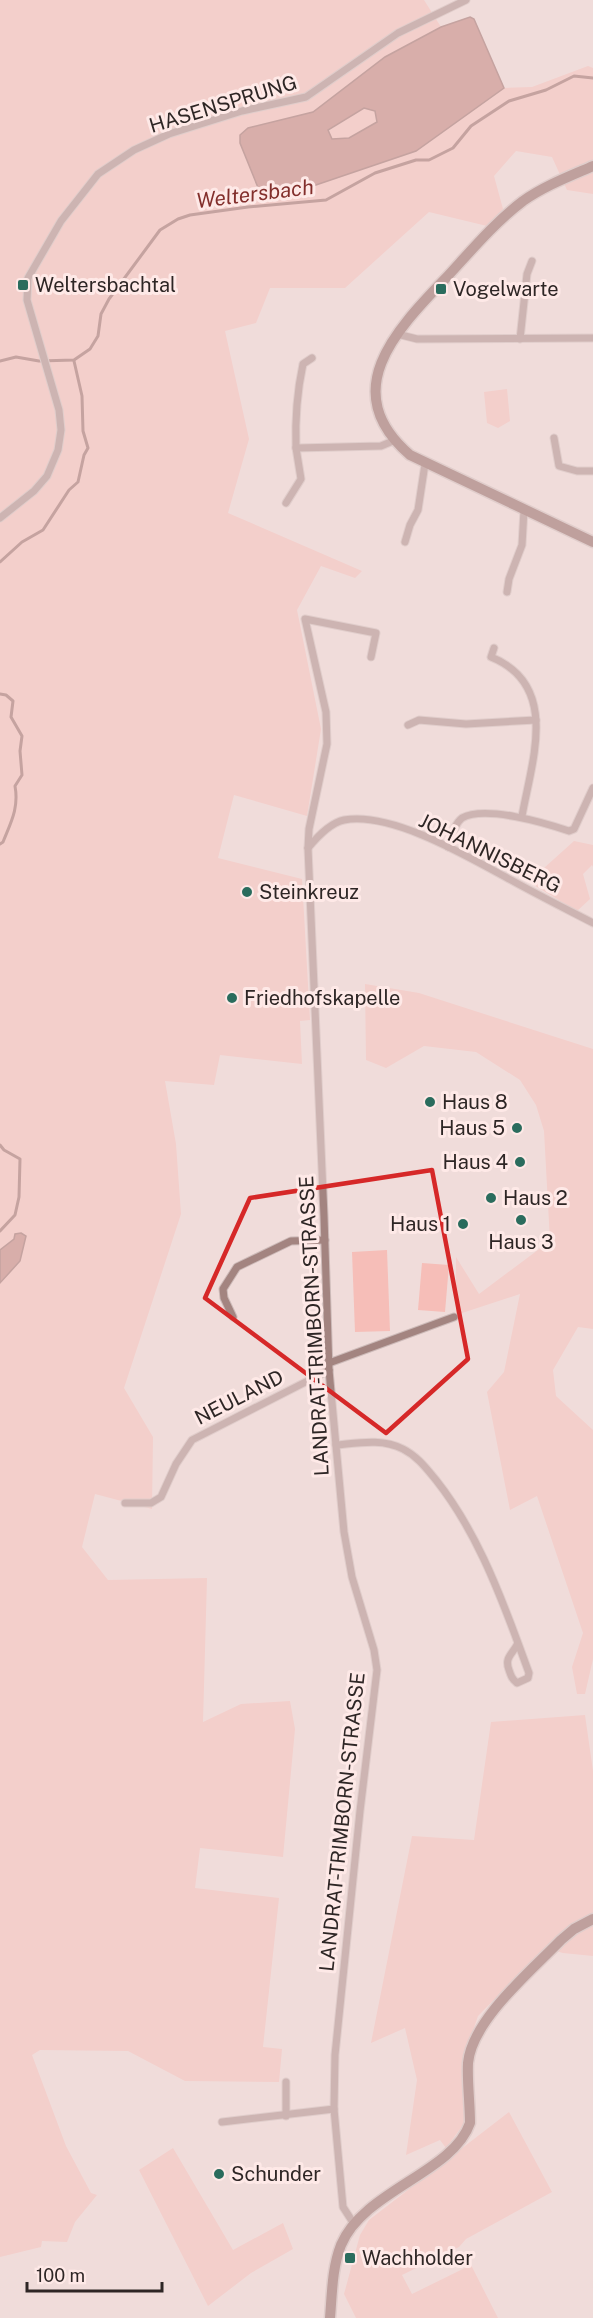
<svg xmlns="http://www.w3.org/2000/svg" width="593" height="2318" font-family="'Public Sans',sans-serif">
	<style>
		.green { fill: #f6beb8 }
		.water { fill: #ba756f; stroke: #905d59; stroke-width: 1.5; fill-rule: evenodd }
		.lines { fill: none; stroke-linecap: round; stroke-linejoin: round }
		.stream { stroke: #905d59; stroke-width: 3 }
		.street-casing { stroke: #cdbbb9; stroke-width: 9 }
		.secondary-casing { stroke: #cdbbb9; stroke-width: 13 }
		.street { stroke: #a38480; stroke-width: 7 }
		.secondary { stroke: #835753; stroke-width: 10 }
		.marked { fill: none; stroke: #d62828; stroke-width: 4.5; stroke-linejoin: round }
		.poi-dot { fill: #2a6c5d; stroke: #fee9e7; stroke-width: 2 }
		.labels { text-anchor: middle; stroke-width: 6; stroke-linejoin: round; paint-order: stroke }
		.street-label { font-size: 20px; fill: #2e2625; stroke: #fee9e7 }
		.poi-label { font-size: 20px; fill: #2e2625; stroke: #fee9e7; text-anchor: start }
		.water-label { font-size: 21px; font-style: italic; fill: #832f2c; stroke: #fee9e7 }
	</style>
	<rect width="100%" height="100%" fill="#f0dcda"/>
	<!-- green -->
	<g class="green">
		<path d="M 0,0 L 424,0 L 441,27 L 385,57 L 313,112 L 248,128 L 313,186 L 416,151 L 504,88 L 532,87 L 588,66 L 593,68 L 593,194 L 567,190 L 552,157 L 516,151 L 494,176 L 503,209 L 487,226 L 429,212 L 345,288 L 270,288 L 256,323 L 225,331 L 249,439 L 228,513 L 362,571 L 355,578 L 321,566 L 297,610 L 321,729 L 307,816 L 234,795 L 218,858 L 302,879 L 310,1020 L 300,1021 L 302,1064 L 220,1055 L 214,1085 L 165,1081 L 176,1144 L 181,1214 L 124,1388 L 153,1437 L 152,1509 L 95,1494 L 82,1547 L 108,1580 L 207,1578 L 203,1722 L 241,1704 L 290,1701 L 295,1729 L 283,1857 L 200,1848 L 195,1888 L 279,1898 L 263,2047 L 282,2049 L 279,2082 L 185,2081 L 128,2051 L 40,2050 L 32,2055 L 66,2146 L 91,2193 L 97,2195 L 75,2222 L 67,2242 L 42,2241 L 41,2247 L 0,2257 L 0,1283 L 8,1274 L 14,1239 L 0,1250 Z"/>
		<path d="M 364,108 L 375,111 L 377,122 L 349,138 L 332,139 L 328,131 Z"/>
		<path d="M 507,389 L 510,421 L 498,428 L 487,423 L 484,392 Z"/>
		<path d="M 574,841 L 593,845 L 593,867 L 592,865 L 583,874 L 590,899 L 577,911 L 509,870 L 514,856 L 544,868 Z"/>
		<path d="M 365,984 L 419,993 L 593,1049 L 593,1329 L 578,1327 L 553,1370 L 556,1396 L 593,1430 L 593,1659 L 585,1694 L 577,1694 L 572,1667 L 583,1633 L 537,1496 L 510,1510 L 487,1392 L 504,1372 L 520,1294 L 456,1315 L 456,1257 L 479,1294 L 550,1241 L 544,1131 L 536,1105 L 520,1080 L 476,1052 L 424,1046 L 386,1068 L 366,1060 Z"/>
		<path d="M 387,1250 L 390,1331 L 355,1332 L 352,1252 Z"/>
		<path d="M 422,1263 L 449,1265 L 445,1312 L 418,1310 Z"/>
		<path d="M 585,1715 L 593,1771 L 593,1956 L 563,1953 L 545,1948 L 478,2016 L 462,2063 L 466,2121 L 446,2148 L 440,2140 L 406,2155 L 417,2080 L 405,2028 L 371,2043 L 412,1836 L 474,1840 L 491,1722 Z"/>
		<path d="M 509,2112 L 552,2192 L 466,2239 L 459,2247 L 402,2275 L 412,2294 L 471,2265 L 498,2318 L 356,2318 L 344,2294 L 360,2235 L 369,2220 Z"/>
		<path d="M 173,2148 L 233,2250 L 283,2223 L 293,2249 L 251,2273 L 208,2306 L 139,2170 Z"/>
	</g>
	<!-- water -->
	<g class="water">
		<path d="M 470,17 L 474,19 L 504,88 L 416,151 L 313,186 L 267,192 L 259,190 L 240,143 L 240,135 L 248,128 L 313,112 L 385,57 L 441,27 ZM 364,108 L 375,111 L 377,122 L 349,138 L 332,139 L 328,130 Z"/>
		<path d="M 21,1233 L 26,1236 L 20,1261 L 0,1283 L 0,1250 L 14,1239 L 15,1234 Z"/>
	</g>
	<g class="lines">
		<!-- stream -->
		<g class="stream">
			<path d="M 0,361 L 16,357 L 39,361 L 74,360 L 90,349 L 98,336 L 101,314 L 109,299 L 160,230 L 178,219 L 190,215 L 248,207 L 326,200 L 375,173 L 416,160 L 429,160 L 453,148 L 471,126 L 509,101 L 546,90 L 574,76 L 593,78"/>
			<path d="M 0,562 L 22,542 L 43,530 L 69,490 L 78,482 L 84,455 L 88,448 L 83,431 L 82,396 L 74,361"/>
			<path d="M 0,694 L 6,695 L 13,701 L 11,717 L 22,736 L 20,751 L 22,775 L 15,786 C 19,808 11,822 3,842 L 0,844"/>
			<path d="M 0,1145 L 4,1150 L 20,1159 L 19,1197 L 15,1215 L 0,1231"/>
		</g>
		<defs>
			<g id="street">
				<path d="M 397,334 L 417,339 L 593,338"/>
				<path d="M 520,339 L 527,274 L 532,261"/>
				<path d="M 312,358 L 303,364 C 297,392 295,419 296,448 L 381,446 L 393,441"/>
				<path d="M 554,438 L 559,466 L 577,471 L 593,471"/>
				<path d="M 286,503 L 301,479 L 296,448"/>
				<path d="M 0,518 L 34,491 L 47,476 L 58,450 L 61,430 L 59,410 L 27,300 L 28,278 L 61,221 L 98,174 L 134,150 L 169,134 L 242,111 L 306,97 L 398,33 L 466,0"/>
				<path d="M 405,542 L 410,525 L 418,510 L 425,464"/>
				<path d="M 507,592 L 509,579 L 522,545 L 524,510"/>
				<path d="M 494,648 L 491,657 C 560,685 532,760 522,816"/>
				<path d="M 408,725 L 419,720 L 466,724 L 536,720"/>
				<path d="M 448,847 C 451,838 454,824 462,818 C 485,805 545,823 569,831 L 574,829 L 593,788"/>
				<path d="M 308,848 C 317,837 330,823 344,820 C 392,811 470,858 511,880 C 538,895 566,909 593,923"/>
				<path d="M 233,1317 L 224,1298 L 223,1289 L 237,1267 L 291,1241 L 325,1240"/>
				<path d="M 329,1363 L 454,1317"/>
				<path d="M 336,1445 C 358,1443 382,1438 403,1449 C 417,1456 426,1468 436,1480 C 474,1528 497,1586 518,1643 C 513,1654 504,1657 509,1670 C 511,1676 512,1679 517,1683 L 528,1678 L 529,1673 L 518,1643"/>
				<path d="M 125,1503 L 151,1503 L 161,1497 L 176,1464 L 192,1440 L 329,1370"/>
				<path d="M 286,2116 L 286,2082"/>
				<path d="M 222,2122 L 334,2109"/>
				<path d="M 354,2224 L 343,2207 L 334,2109 L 335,2055 L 360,1811 L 377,1670 L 374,1650 L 352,1577 L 344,1532 L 329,1370 L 324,1216 L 308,848 L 309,829 L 327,744 L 326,712 L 305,619 L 376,633 L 371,657"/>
			</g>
			<g id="secondary">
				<path d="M 593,166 C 570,176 544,186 523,201 C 494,223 470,252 445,279 C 395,331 337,392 410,455 L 593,542"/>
				<path d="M 330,2318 C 332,2294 332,2268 341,2245 C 364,2190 453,2173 470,2123 C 470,2103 467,2082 468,2063 C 472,2020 532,1970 561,1940 L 574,1929 L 593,1919"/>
			</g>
		</defs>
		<!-- street casing -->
		<use href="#street" class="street-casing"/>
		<!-- secondary casing -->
		<use href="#secondary" class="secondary-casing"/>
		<!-- street -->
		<use href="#street" class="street"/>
		<!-- secondary -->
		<use href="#secondary" class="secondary"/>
	</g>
	<!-- marked area -->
	<path d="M0 0H593V2318H0ZM 432,1170 L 468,1359 L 386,1433 L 205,1298 L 250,1198 Z" fill="#f0dcda" fill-opacity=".55" fill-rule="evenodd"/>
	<path class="marked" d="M 432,1170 L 468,1359 L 386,1433 L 205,1298 L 250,1198 Z"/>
	<!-- markers -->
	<g class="poi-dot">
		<rect x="17" y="279" width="12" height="12" rx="3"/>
		<rect x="435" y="283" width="12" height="12" rx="3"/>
		<circle cx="247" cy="892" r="6"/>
		<circle cx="232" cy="998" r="6"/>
		<circle cx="430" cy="1102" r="6"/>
		<circle cx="517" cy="1128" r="6"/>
		<circle cx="520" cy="1162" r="6"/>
		<circle cx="491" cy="1198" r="6"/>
		<circle cx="521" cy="1220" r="6"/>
		<circle cx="463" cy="1224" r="6"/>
		<circle cx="219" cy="2174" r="6"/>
		<rect x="344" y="2252" width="12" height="12" rx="3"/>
	</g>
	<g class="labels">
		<!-- street labels -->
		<g class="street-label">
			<text transform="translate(223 104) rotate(-17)" y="7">HASENSPRUNG</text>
			<text transform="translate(490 853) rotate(26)" y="7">JOHANNISBERG</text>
			<text transform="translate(314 1326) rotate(-93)" y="7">LANDRAT-TRIMBORN-STRASSE</text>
			<text transform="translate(239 1397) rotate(-27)" y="7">NEULAND</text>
			<text transform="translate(342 1822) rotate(-84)" y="7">LANDRAT-TRIMBORN-STRASSE</text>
		</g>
		<!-- poi labels -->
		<g class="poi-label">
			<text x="35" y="292">Weltersbachtal</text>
			<text x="453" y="296">Vogelwarte</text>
			<text x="259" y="899">Steinkreuz</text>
			<text x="244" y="1005">Friedhofskapelle</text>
			<text x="442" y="1109">Haus 8</text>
			<text x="505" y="1135" text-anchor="end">Haus 5</text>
			<text x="508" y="1169" text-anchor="end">Haus 4</text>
			<text x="503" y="1205">Haus 2</text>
			<text x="451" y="1231" text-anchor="end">Haus 1</text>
			<text x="521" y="1249" text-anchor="middle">Haus 3</text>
			<text x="231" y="2181">Schunder</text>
			<text x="362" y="2265">Wachholder</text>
		</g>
		<!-- water labels -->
		<g class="water-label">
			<text transform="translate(255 194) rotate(-7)" y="7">Weltersbach</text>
		</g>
	</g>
	<!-- scale -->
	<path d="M27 2282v9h135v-9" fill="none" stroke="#2e2625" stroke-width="3"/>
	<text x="36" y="2282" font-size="18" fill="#2e2625" stroke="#fee9e7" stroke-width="4.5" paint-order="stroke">100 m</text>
</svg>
